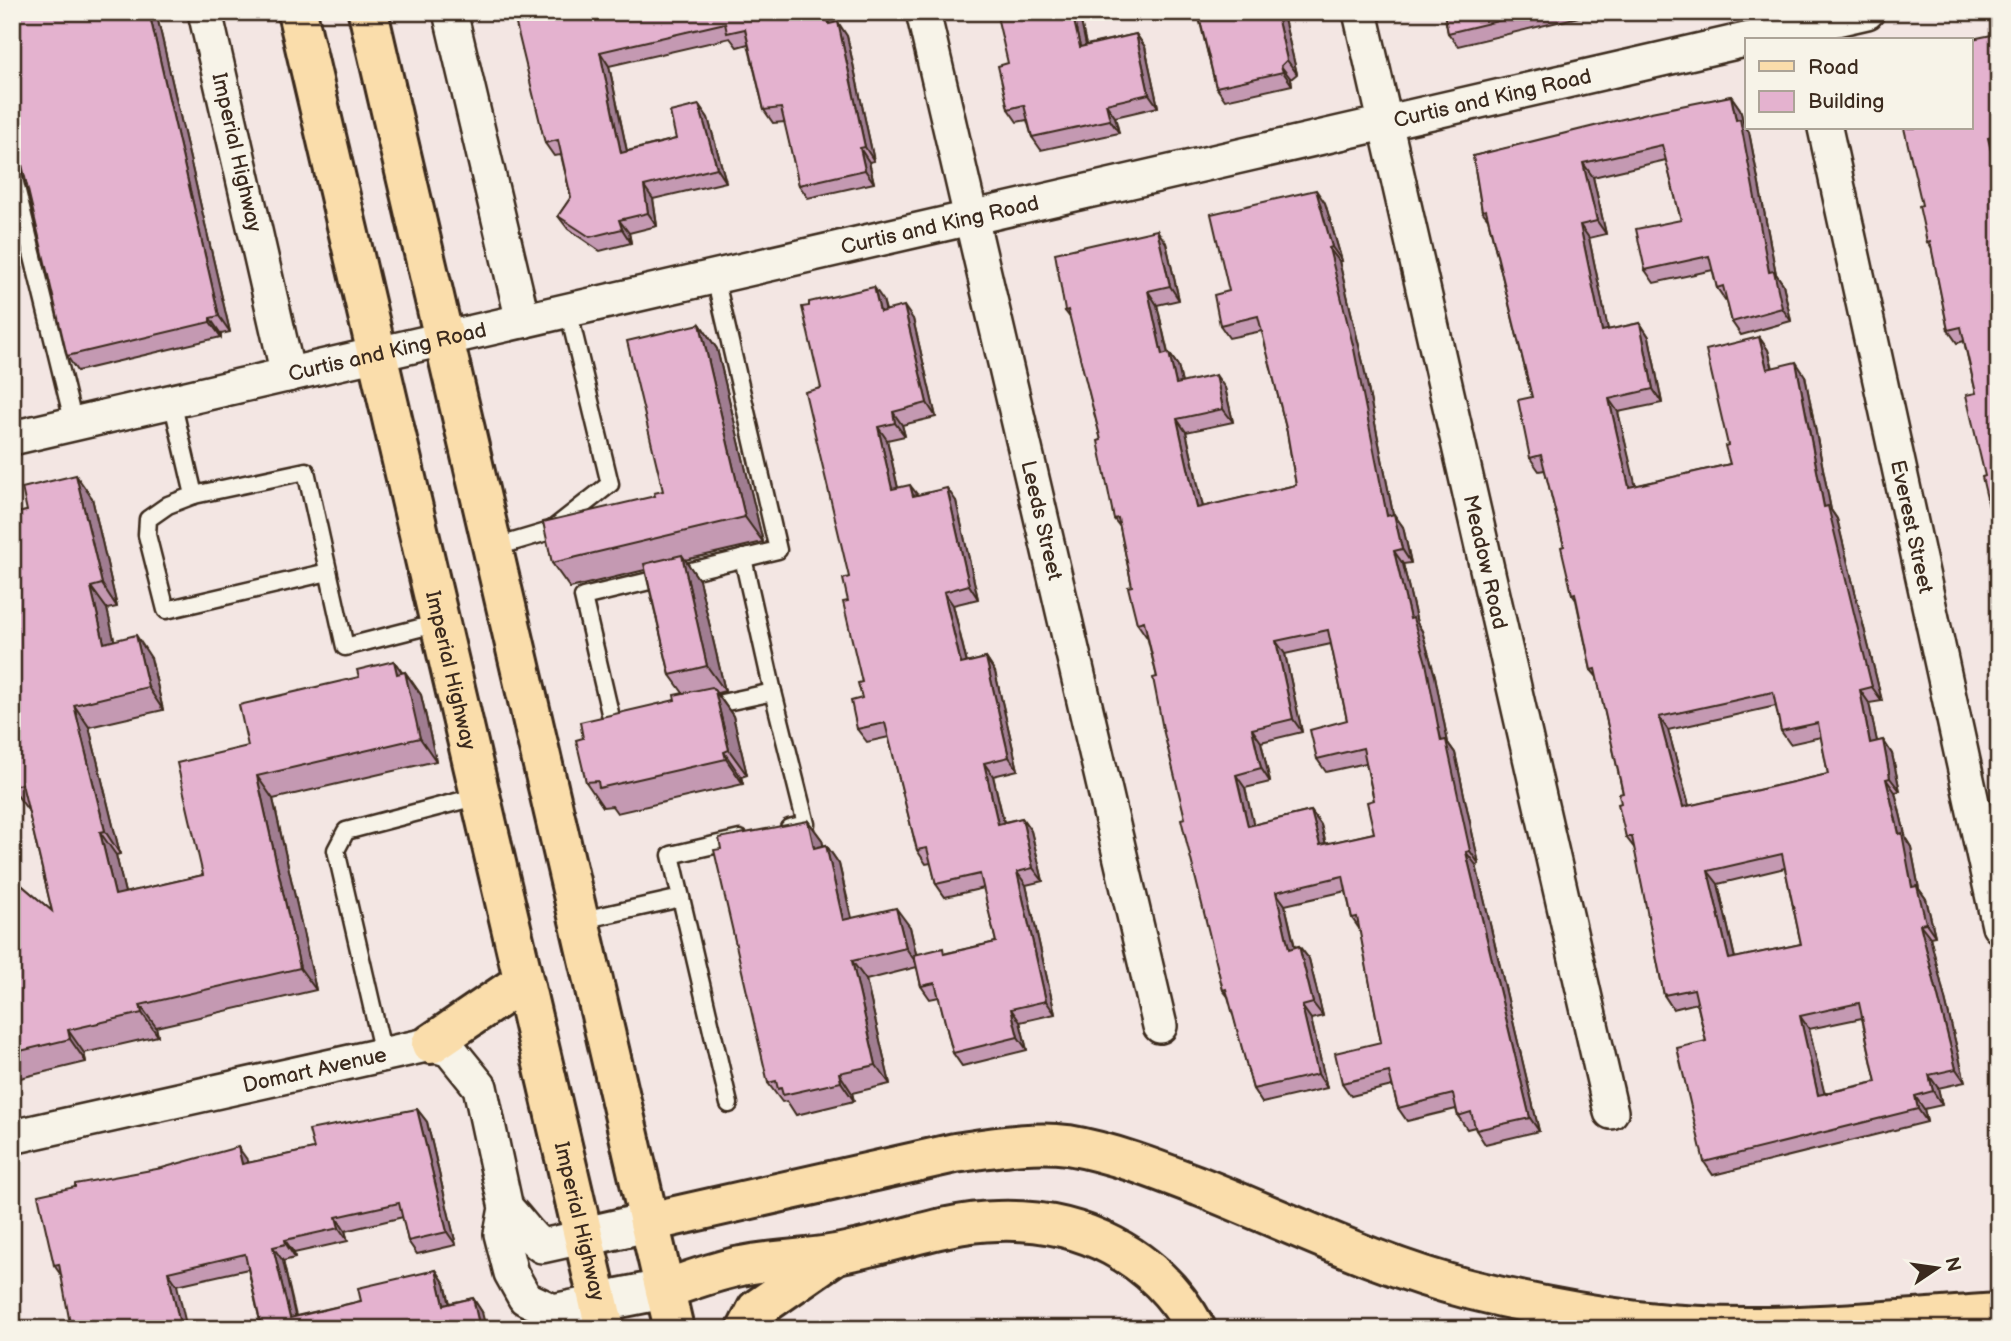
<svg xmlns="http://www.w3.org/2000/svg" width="2011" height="1341" font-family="'Balsamiq Sans',sans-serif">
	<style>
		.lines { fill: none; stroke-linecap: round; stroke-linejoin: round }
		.service-casing { stroke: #3b2a1e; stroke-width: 21 }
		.minor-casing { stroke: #3b2a1e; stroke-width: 38 }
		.tertiary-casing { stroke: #3b2a1e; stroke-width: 44 }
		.primary-casing { stroke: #3b2a1e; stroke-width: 44 }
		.motorway-casing { stroke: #3b2a1e; stroke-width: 44 }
		.service { stroke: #f7f3e8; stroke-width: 16 }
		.minor { stroke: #f7f3e8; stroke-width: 33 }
		.tertiary { stroke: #f7f3e8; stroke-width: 38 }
		.primary { stroke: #faddab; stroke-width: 38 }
		.motorway { stroke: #faddab; stroke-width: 38 }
		.wall { fill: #c499b2; stroke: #3b2a1e; stroke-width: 2; fill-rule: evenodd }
		.shaded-wall { fill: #a07d91; stroke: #3b2a1e; stroke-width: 2 }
		.building { fill: #e4b2cf; stroke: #3b2a1e; stroke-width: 2; fill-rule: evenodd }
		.labels { text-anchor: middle; stroke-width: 7; stroke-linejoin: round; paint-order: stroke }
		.street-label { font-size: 21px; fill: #3b2a1e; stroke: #f7f3e8 }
	</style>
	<rect width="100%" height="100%" fill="#f3e6e3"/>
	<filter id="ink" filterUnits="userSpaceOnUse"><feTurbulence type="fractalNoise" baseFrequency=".0143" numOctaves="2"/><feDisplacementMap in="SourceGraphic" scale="14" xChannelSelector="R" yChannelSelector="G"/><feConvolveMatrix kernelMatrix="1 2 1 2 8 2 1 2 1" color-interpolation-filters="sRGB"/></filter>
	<g filter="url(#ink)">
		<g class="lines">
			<defs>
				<g id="service">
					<path d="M 12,171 L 74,424"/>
					<path d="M 172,401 L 194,495 L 306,471 L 345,647 L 439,623"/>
					<path d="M 194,495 L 168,505 L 148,519 L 147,535 L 166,610 L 328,572"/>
					<path d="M 493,548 L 550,531 L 610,484 L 568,310"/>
					<path d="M 743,558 L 773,692"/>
					<path d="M 703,707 L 773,692 L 806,824 L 789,828"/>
					<path d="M 623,724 L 613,726 L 583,597 L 778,550 L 715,277"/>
					<path d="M 578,921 L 681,898"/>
					<path d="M 383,1054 L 336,850 L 346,831 L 479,796"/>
					<path d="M 729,1104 L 671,855 L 740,839"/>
				</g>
				<g id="minor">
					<path id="s1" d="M 205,12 L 288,375"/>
					<path d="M 450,12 L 523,321"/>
					<path id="s2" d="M 923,12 L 1160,1026"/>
					<path id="s3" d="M 1360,12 L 1611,1112"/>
					<path id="s4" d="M 1825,128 L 1999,926"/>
					<path id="s5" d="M 12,438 L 1867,12"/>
					<path id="s6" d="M 12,1137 L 431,1044 L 450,1050 L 480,1087 L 506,1208 L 501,1234 L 511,1273 L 525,1298 L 553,1311 L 599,1302"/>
					<path d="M 506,1208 C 519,1220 528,1237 542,1246 L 583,1237"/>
				</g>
				<g id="tertiary">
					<path d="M 583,1237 L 649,1222"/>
					<path d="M 599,1302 L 665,1289"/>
				</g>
				<g id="primary">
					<path id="s7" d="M 297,12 L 605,1329"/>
					<path d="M 368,12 L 674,1329"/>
					<path d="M 431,1044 L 522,982"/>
				</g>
				<g id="motorway">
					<path d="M 649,1222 L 955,1153 C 991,1148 1032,1140 1068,1145 C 1114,1153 1157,1170 1201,1187 C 1289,1222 1377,1266 1468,1289 C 1524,1303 1581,1314 1638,1321 C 1757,1335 1879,1321 1999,1313"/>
					<path d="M 665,1289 C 690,1281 715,1271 741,1266 C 772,1259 805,1260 836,1254 C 889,1245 943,1222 997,1221 C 1080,1218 1156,1255 1196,1329"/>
					<path d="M 747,1329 L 757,1309 L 832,1257"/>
				</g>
			</defs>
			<!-- service casing -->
			<use href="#service" class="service-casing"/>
			<!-- minor casing -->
			<use href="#minor" class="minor-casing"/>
			<!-- tertiary casing -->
			<use href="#tertiary" class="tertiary-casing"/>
			<!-- primary casing -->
			<use href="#primary" class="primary-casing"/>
			<!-- motorway casing -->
			<use href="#motorway" class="motorway-casing"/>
			<!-- service -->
			<use href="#service" class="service"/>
			<!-- minor -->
			<use href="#minor" class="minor"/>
			<!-- tertiary -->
			<use href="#tertiary" class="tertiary"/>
			<!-- primary -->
			<use href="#primary" class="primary"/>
			<!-- motorway -->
			<use href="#motorway" class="motorway"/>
		</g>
		<!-- wall -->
		<g class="wall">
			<path d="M 12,12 L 156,12 L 230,332 L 221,334 L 221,337 L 77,371 L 67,356 Z"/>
			<path d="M 517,12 L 833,12 L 835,23 L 847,36 L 874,161 L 869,162 L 874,183 L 808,198 L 799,185 L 785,122 L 773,123 L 764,110 L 748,44 L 737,47 L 730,38 L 609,66 L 627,151 L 676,139 L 699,105 L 708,118 L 726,182 L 653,199 L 657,226 L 629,233 L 631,243 L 600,251 L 568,229 L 558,216 L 571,197 L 561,155 L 554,156 L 545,143 Z"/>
			<path d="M 1079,12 L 1086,45 L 1136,34 L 1145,47 L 1158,107 L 1115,117 L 1119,133 L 1041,150 L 1032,137 L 1027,120 L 1017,122 L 1008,109 Z"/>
			<path d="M 1195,12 L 1280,12 L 1283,15 L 1297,74 L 1291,79 L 1292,85 L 1225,100 L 1216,87 L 1199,18 Z"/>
			<path d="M 1444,12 L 1582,12 L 1583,16 L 1458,46 L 1448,33 Z"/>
			<path d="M 1999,45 L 1999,151 L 1997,151 L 1993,513 L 1989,507 L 1976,393 L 1964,341 L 1957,343 L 1948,330 L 1932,249 L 1927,242 L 1922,205 Z"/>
			<path d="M 1731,96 L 1740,109 L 1744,125 L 1749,132 L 1776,274 L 1783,284 L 1791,321 L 1741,335 L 1732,322 L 1727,301 L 1726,301 L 1717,288 L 1713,270 L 1654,283 L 1645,270 L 1681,220 L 1666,160 L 1593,177 L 1606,234 L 1589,238 L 1608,330 L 1640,323 L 1649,337 L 1662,403 L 1618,412 L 1635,486 L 1730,464 L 1728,445 L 1759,337 L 1768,350 L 1773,368 L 1805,376 L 1831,510 L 1837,519 L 1882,701 L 1869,703 L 1877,742 L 1883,740 L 1892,754 L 1900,791 L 1895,792 L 1906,839 L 1911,847 L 1919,889 L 1926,899 L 1935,936 L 1930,937 L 1965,1082 L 1938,1088 L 1942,1105 L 1924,1109 L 1927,1122 L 1713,1175 L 1704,1162 L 1706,1041 L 1697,1003 L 1673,1009 L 1664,995 L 1635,849 L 1626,837 L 1621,803 L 1623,793 L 1597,677 L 1591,670 L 1576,600 L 1572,594 L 1564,546 L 1545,470 L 1539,471 L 1530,458 L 1532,397 L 1488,219 L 1482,211 L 1473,156 ZM 1776,706 L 1781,731 L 1790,744 L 1821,737 L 1828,774 L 1689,806 L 1668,730 ZM 1785,868 L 1801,944 L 1735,958 L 1718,884 ZM 1862,1018 L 1876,1082 L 1824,1093 L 1809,1029 Z"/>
			<path d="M 1325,203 L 1342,261 L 1339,261 L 1363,363 L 1393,514 L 1403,527 L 1411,563 L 1403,564 L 1417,623 L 1422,631 L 1435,676 L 1448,743 L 1455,753 L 1479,864 L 1476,865 L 1539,1131 L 1485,1144 L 1476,1130 L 1475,1127 L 1467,1129 L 1458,1116 L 1456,1109 L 1407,1121 L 1398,1108 L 1392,1086 L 1351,1096 L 1342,1083 L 1381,1042 L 1360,930 L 1352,918 L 1346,891 L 1285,905 L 1295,947 L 1299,946 L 1309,959 L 1323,1016 L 1311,1019 L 1327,1088 L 1262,1103 L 1253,1089 L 1229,998 L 1223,990 L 1185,818 L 1157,677 L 1147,636 L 1146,636 L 1137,623 L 1132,586 L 1120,527 L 1114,519 L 1101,440 L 1071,319 L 1065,311 L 1166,243 L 1179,300 L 1157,305 L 1168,353 L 1169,353 L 1178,366 L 1182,383 L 1225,388 L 1233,422 L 1186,432 L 1203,507 L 1296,485 L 1287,432 L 1262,331 L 1229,338 L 1220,325 L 1229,291 ZM 1331,644 L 1347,720 L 1317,759 L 1326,772 L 1366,763 L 1374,800 L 1374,833 L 1326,844 L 1321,825 L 1311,811 L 1253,825 L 1245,788 L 1270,782 L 1261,742 L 1302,732 L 1285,654 Z"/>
			<path d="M 883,300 L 886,310 L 913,319 L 936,417 L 902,425 L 905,436 L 887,440 L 898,488 L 917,495 L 956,501 L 978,599 L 953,605 L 967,663 L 986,658 L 995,672 L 1018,770 L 993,776 L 1004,822 L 1022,818 L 1031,831 L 1043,881 L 1026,885 L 1055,1014 L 1020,1022 L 1027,1050 L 962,1066 L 953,1053 L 939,997 L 930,999 L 921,986 L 917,967 L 866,980 L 890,1084 L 852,1093 L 854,1101 L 796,1115 L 787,1101 L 782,1102 L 768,1083 L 808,821 L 822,840 L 823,846 L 826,845 L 839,864 L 852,918 L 910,927 L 916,954 L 947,953 L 996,942 L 984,888 L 945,897 L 936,884 L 931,863 L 926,864 L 917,850 L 889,737 L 867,742 L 857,729 L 862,698 L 862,682 L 848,601 L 849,577 Z"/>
			<path d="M 700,324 L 717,349 L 763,542 L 685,560 L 699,580 L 725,691 L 717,693 L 733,716 L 747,775 L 741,777 L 743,784 L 617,813 L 612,806 L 603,807 L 586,782 L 583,738 L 675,700 L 683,693 L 670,675 L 645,570 L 570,588 L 552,563 L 663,491 Z"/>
			<path d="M 92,498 L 117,607 L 107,609 L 114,640 L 151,658 L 163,710 L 89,727 L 120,854 L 116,855 L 125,893 L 203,875 L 248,746 L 359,677 L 394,661 L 402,673 L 405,672 L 421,695 L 436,761 L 273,799 L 316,990 L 156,1027 L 158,1036 L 84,1053 L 86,1062 L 12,1080 L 12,877 L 52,911 L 28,809 L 27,809 L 12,788 L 12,514 Z"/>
			<path d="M 417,1109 L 427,1122 L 456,1245 L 417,1254 L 408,1241 L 403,1217 L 345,1231 L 348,1241 L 294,1253 L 295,1258 L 283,1261 L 296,1316 L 361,1301 L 436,1270 L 445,1284 L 450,1303 L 473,1298 L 482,1312 L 260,1321 L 248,1269 L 177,1285 L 61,1275 L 54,1265 L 248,1161 L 248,1163 L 314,1149 Z"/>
		</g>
		<!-- shaded-wall -->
		<g class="shaded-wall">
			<path d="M 149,12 L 156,12 L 230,332 L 219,316 Z"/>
			<path d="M 826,12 L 833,12 L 838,38 L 829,24 Z"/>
			<path d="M 1072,12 L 1079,12 L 1089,60 L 1080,47 Z"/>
			<path d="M 1276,12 L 1280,12 L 1283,15 L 1297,74 L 1287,60 Z"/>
			<path d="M 838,22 L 847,36 L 874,161 L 865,147 Z"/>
			<path d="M 1136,34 L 1145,47 L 1158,107 L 1149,94 Z"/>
			<path d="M 1992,35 L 1999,45 L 1999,66 Z"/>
			<path d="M 600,52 L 609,66 L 630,166 L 621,153 Z"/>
			<path d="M 1281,66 L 1291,79 L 1292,85 L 1283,72 Z"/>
			<path d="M 1731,96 L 1740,109 L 1744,125 L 1749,132 L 1776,274 L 1783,284 L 1791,321 L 1782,308 L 1769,272 Z"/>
			<path d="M 1106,104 L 1115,117 L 1119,133 L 1110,120 Z"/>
			<path d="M 699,105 L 708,118 L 726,182 L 717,168 Z"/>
			<path d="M 1988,138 L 1997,151 L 1999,158 L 1999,185 Z"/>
			<path d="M 860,148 L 869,162 L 874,183 L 865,170 Z"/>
			<path d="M 1583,163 L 1593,177 L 1606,234 L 1597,221 Z"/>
			<path d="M 644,186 L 653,199 L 657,226 L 648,213 Z"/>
			<path d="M 1316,190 L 1325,203 L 1342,261 L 1332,247 Z"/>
			<path d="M 619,220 L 629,233 L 631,243 L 622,229 Z"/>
			<path d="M 1580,225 L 1589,238 L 1611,344 L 1602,331 Z"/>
			<path d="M 1157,230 L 1166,243 L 1179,300 L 1170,286 Z"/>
			<path d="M 1329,248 L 1339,261 L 1363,363 L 1396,529 L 1387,516 Z"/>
			<path d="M 874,287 L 883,300 L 889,325 L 880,312 Z"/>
			<path d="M 1148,291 L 1157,305 L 1171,368 L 1162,355 Z"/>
			<path d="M 904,306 L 913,319 L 936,417 L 927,403 Z"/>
			<path d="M 210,318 L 221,334 L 221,337 L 210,322 Z"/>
			<path d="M 1640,323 L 1649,337 L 1662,403 L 1653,389 Z"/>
			<path d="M 700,324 L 717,349 L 763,542 L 745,517 Z"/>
			<path d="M 1759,337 L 1768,350 L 1776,382 L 1767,369 Z"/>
			<path d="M 1169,353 L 1178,366 L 1185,397 L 1176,384 Z"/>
			<path d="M 1796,362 L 1805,376 L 1831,510 L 1837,519 L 1882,701 L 1872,687 L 1824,507 Z"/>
			<path d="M 1216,375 L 1225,388 L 1233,422 L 1223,409 Z"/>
			<path d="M 1609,399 L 1618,412 L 1639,500 L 1629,487 Z"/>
			<path d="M 893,412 L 902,425 L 905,436 L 895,423 Z"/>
			<path d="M 1177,419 L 1186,432 L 1206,521 L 1197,508 Z"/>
			<path d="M 878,427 L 887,440 L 901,502 L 892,489 Z"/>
			<path d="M 76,475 L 92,498 L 117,607 L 102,584 Z"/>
			<path d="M 910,485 L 920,498 L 913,496 Z"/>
			<path d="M 947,488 L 956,501 L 978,599 L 969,585 Z"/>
			<path d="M 1394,514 L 1403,527 L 1411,563 L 1402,549 Z"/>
			<path d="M 1394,551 L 1403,564 L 1417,623 L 1422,631 L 1435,676 L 1448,743 L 1455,753 L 1479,864 L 1470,851 L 1410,619 Z"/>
			<path d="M 682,555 L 699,580 L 725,691 L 707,666 Z"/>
			<path d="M 91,587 L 107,609 L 120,665 L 104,643 Z"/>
			<path d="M 944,592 L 953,605 L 970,677 L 961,664 Z"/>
			<path d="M 136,635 L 151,658 L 163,710 L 148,687 Z"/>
			<path d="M 1276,641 L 1285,654 L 1302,732 L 1293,719 Z"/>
			<path d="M 986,658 L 995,672 L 1018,770 L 1009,757 Z"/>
			<path d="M 394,661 L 407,679 L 405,672 L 421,695 L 436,761 L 420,738 L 397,674 Z"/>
			<path d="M 1860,690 L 1869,703 L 1880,756 L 1870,743 Z"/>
			<path d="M 715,691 L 733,716 L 747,775 L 729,750 Z"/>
			<path d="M 74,705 L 89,727 L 120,854 L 105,831 Z"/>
			<path d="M 1659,717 L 1668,730 L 1693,820 L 1683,807 Z"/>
			<path d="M 1252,729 L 1261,742 L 1270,782 L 1261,768 Z"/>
			<path d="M 1883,740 L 1892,754 L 1900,791 L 1890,778 Z"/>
			<path d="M 724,752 L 741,777 L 743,784 L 726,759 Z"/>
			<path d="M 984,763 L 993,776 L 1007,837 L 998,824 Z"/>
			<path d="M 1236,775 L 1245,788 L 1257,839 L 1248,826 Z"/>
			<path d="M 257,776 L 273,799 L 316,990 L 300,968 Z"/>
			<path d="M 1886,779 L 1895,792 L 1906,839 L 1911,847 L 1919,889 L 1926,899 L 1935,936 L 1926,923 L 1912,887 Z"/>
			<path d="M 1311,811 L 1321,825 L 1329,859 L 1320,845 Z"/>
			<path d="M 1022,818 L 1031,831 L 1043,881 L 1033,868 Z"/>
			<path d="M 808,821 L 822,840 L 828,867 L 814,848 Z"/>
			<path d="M 100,832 L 116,855 L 131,918 L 115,895 Z"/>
			<path d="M 826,845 L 839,864 L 856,939 L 843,920 Z"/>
			<path d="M 1466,852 L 1476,865 L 1539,1131 L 1530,1118 Z"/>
			<path d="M 1708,871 L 1718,884 L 1738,972 L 1729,959 Z"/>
			<path d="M 1017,872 L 1026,885 L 1055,1014 L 1046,1001 Z"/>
			<path d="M 1276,892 L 1285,905 L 1298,962 L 1289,949 Z"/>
			<path d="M 896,908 L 910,927 L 919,967 L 906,948 Z"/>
			<path d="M 1920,924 L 1930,937 L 1965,1082 L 1956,1069 Z"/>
			<path d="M 1299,946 L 1309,959 L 1323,1016 L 1313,1003 Z"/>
			<path d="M 852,961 L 866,980 L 890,1084 L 876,1065 Z"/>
			<path d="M 140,1005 L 156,1027 L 158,1036 L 142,1013 Z"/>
			<path d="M 1302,1006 L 1311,1019 L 1327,1088 L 1318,1074 Z"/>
			<path d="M 1011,1009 L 1020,1022 L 1027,1050 L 1018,1037 Z"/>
			<path d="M 1800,1016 L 1809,1029 L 1828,1108 L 1818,1095 Z"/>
			<path d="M 68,1030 L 84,1053 L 86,1062 L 70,1039 Z"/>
			<path d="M 839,1073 L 852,1093 L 854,1101 L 841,1082 Z"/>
			<path d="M 1929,1075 L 1938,1088 L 1942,1105 L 1933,1091 Z"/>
			<path d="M 1915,1096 L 1924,1109 L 1927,1122 L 1918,1109 Z"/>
			<path d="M 417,1109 L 427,1122 L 456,1245 L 447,1232 Z"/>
			<path d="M 238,1147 L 248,1161 L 252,1177 L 242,1164 Z"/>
			<path d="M 336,1217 L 345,1231 L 348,1241 L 339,1228 Z"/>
			<path d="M 285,1240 L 294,1253 L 295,1258 L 286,1244 Z"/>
			<path d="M 273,1247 L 283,1261 L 298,1329 L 290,1318 Z"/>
			<path d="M 436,1270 L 445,1284 L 453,1318 L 444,1305 Z"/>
			<path d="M 168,1272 L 177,1285 L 187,1329 L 181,1329 Z"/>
			<path d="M 12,1285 L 22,1329 L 15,1329 L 12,1315 Z"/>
			<path d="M 473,1298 L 482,1312 L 486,1329 L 480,1329 Z"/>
		</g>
		<!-- building -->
		<g class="building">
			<path d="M 12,12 L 149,12 L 219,316 L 210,318 L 210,322 L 67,356 L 12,122 Z"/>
			<path d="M 517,12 L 826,12 L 829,24 L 838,22 L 865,147 L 860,148 L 865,170 L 799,185 L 781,108 L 764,110 L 745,29 L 727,33 L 725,23 L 600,52 L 621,153 L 676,139 L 670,112 L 699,105 L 717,168 L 644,186 L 648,213 L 619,220 L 622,229 L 590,237 L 558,216 L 571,197 L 558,140 L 545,143 L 514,16 L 518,15 Z"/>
			<path d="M 996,12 L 1072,12 L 1080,47 L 1136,34 L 1149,94 L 1106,104 L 1110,120 L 1032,137 L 1024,105 L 1008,109 L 998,66 L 1008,63 Z"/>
			<path d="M 1198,12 L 1276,12 L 1287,60 L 1281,66 L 1283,72 L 1216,87 Z"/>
			<path d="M 1444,12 L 1535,12 L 1448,33 Z"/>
			<path d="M 1992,35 L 1999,66 L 1999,135 L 1988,138 L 1999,185 L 1999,540 L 1992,506 L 1989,507 L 1982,477 L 1985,476 L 1966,395 L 1976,393 L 1961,327 L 1948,330 L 1930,241 L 1927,242 L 1919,206 L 1922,205 L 1904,128 L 1971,128 L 1971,40 L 1967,40 Z"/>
			<path d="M 1731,96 L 1736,120 L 1740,119 L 1769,272 L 1774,271 L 1782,308 L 1732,322 L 1723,286 L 1717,288 L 1709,256 L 1645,270 L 1636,229 L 1681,220 L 1662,145 L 1583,163 L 1597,221 L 1580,225 L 1602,331 L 1640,323 L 1653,389 L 1609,399 L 1629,487 L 1730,464 L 1725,446 L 1728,445 L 1706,350 L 1759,337 L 1767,369 L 1796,362 L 1824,507 L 1828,506 L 1872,687 L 1860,690 L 1870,743 L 1883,740 L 1890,778 L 1886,779 L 1899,834 L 1902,833 L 1912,887 L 1917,886 L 1926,923 L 1920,924 L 1956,1069 L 1929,1075 L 1933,1091 L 1915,1096 L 1918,1109 L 1704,1162 L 1677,1048 L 1706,1041 L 1694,989 L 1664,995 L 1632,837 L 1626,837 L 1618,804 L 1621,803 L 1619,794 L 1623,793 L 1595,669 L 1591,670 L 1575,593 L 1572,594 L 1561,547 L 1564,546 L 1541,455 L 1530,458 L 1518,400 L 1532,397 L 1486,210 L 1482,211 L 1473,156 L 1651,112 ZM 1773,692 L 1781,731 L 1818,723 L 1828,774 L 1683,807 L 1659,717 ZM 1782,854 L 1801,944 L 1729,959 L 1708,871 ZM 1859,1003 L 1876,1082 L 1818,1095 L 1800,1016 Z"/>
			<path d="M 1316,190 L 1332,247 L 1329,248 L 1354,349 L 1387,516 L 1394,514 L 1402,549 L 1394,551 L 1410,619 L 1413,618 L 1426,663 L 1441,741 L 1446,740 L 1470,851 L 1466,852 L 1530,1118 L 1476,1130 L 1471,1112 L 1458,1116 L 1453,1094 L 1398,1108 L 1389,1072 L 1342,1083 L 1335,1053 L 1381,1042 L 1357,917 L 1352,918 L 1343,876 L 1276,892 L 1289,949 L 1299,946 L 1313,1003 L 1302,1006 L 1318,1074 L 1253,1089 L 1226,989 L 1223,990 L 1181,819 L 1185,818 L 1163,729 L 1153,678 L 1157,677 L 1144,621 L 1137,623 L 1128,587 L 1132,586 L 1118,518 L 1114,519 L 1098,441 L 1101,440 L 1068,310 L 1065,311 L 1055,253 L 1157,230 L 1170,286 L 1148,291 L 1162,355 L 1169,353 L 1176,384 L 1216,375 L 1223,409 L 1177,419 L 1197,508 L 1296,485 L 1287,432 L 1258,316 L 1220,325 L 1214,295 L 1229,291 L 1211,214 ZM 1328,630 L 1347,720 L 1310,730 L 1317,759 L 1363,748 L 1374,800 L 1367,802 L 1374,833 L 1320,845 L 1311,811 L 1248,826 L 1236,775 L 1261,768 L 1252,729 L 1293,719 L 1276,641 Z"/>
			<path d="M 874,287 L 880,312 L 904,306 L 927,403 L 893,412 L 895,423 L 878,427 L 892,489 L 910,485 L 913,496 L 947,488 L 969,585 L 944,592 L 961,664 L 986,658 L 1009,757 L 984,763 L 998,824 L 1022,818 L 1033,868 L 1017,872 L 1046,1001 L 1011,1009 L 1018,1037 L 953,1053 L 935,983 L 921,986 L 914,955 L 943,948 L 944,954 L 996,942 L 980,874 L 936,884 L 927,848 L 917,850 L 885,723 L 857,729 L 851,701 L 862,698 L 858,683 L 862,682 L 843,602 L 848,601 L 843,579 L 849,577 L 805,392 L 821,388 L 802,307 L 809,306 L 809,302 Z"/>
			<path d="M 700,324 L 745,517 L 552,563 L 543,522 L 655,496 L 654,493 L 663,491 L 627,341 Z"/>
			<path d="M 76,475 L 102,584 L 91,587 L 104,643 L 136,635 L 148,687 L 74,705 L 105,831 L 100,832 L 115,895 L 203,875 L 177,763 L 248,746 L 239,705 L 359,677 L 357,670 L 394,661 L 397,674 L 405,672 L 420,738 L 257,776 L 300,968 L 140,1005 L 142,1013 L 68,1030 L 70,1039 L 12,1053 L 12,877 L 52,911 L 22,784 L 12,786 L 12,514 L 27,511 L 22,488 Z"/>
			<path d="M 682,555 L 707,666 L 670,675 L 644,564 Z"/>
			<path d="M 712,687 L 715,691 L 729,750 L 724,752 L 726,759 L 599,788 L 598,781 L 586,782 L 576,740 L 583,738 L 580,722 L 675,700 L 674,695 Z"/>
			<path d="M 808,821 L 814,848 L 826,845 L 843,920 L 896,908 L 906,948 L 852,961 L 876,1065 L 839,1073 L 841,1082 L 783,1095 L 781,1088 L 778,1089 L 776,1081 L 768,1083 L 714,850 L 721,849 L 719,838 Z"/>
			<path d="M 417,1109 L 447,1232 L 408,1241 L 399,1203 L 336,1217 L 339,1228 L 285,1240 L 286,1244 L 273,1247 L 290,1318 L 361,1301 L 358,1288 L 436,1270 L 444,1305 L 473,1298 L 480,1329 L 227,1329 L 260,1321 L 245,1254 L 168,1272 L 181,1329 L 71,1329 L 59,1264 L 54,1265 L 38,1195 L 75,1187 L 75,1184 L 162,1168 L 238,1147 L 242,1164 L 314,1149 L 309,1130 Z"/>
			<path d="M 12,1315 L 15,1329 L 12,1329 Z"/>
		</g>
	</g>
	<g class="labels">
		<!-- street labels -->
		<g class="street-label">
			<text dy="7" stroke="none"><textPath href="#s5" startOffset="1519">Curtis and King Road</textPath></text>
			<text dy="7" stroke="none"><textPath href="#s1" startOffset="144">Imperial Highway</textPath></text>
			<text dy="7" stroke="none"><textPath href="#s5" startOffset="952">Curtis and King Road</textPath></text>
			<text dy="7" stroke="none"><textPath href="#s5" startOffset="385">Curtis and King Road</textPath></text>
			<text dy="7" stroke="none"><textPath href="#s2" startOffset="522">Leeds Street</textPath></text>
			<text dy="7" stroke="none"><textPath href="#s4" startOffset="408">Everest Street</textPath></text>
			<text dy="7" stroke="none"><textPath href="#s3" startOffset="564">Meadow Road</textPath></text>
			<text dy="7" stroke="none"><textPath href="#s7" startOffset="676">Imperial Highway</textPath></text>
			<text dy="7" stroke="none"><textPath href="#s6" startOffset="310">Domart Avenue</textPath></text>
			<text dy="7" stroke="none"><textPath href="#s7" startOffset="1242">Imperial Highway</textPath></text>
		</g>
	</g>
	<!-- margin -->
	<rect width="2011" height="1341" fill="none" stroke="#f7f3e8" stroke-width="42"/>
	<rect x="21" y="21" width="1969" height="1299" fill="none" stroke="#3b2a1e" stroke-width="2.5" filter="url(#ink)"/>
	<!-- legend -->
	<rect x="1745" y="38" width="228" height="91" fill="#f7f3e8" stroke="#aca397" stroke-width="2"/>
	<rect x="1759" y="61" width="35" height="10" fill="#faddab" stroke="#aca397" stroke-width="2"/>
	<text x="1808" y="74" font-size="21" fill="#3b2a1e">Road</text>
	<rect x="1759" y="91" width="35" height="21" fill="#e4b2cf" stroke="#aca397" stroke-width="2"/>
	<text x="1808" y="108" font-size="21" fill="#3b2a1e">Building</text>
	<!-- north arrow -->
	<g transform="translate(1937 1268) rotate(77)" stroke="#f7f3e8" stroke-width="5" paint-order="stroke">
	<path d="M0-5L12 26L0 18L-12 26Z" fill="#3b2a1e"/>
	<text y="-10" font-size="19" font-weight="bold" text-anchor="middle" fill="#3b2a1e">N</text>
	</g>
</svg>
